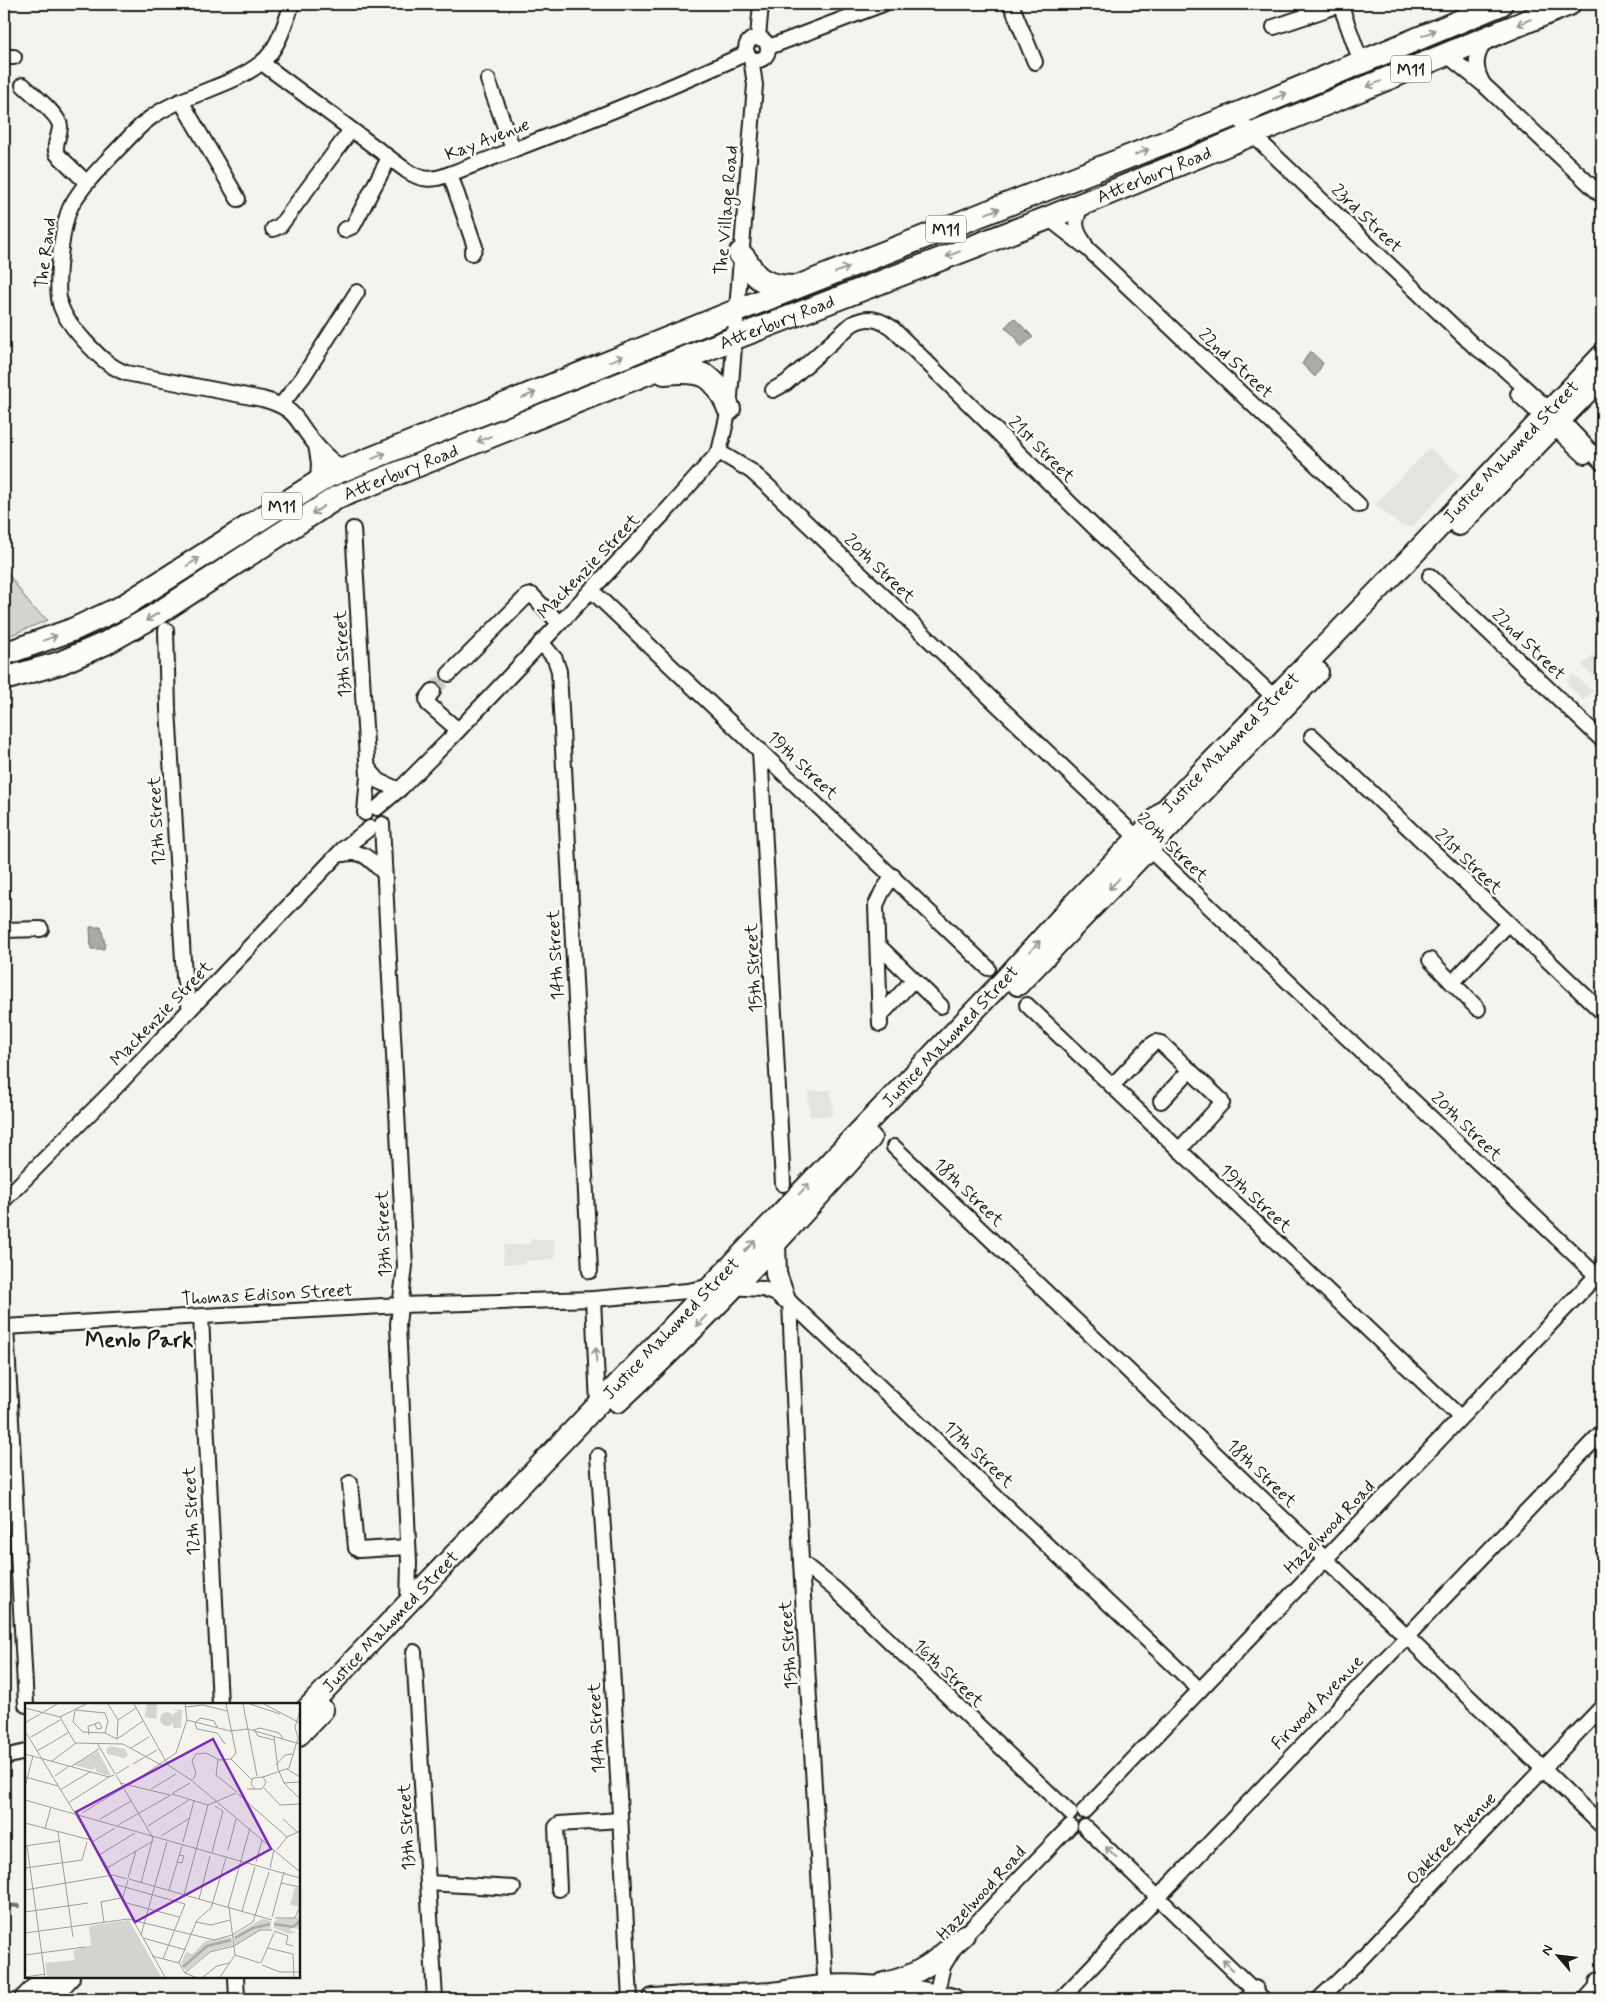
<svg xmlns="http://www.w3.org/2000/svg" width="1606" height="2003" font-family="Mynerve,sans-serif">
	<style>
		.built { fill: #e4e3de }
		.green { fill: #d4d3cf; stroke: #787876 }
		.water { fill: #abaaa6; stroke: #72716f }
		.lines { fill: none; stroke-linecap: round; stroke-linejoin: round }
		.stream { stroke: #72716f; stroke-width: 4 }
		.street-tunnel { stroke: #c9c8c4; stroke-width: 14; stroke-dasharray: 14 7; stroke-linecap: butt }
		.street-casing { stroke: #1c1c1c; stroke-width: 18 }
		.secondary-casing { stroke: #1c1c1c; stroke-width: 24 }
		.primary-casing { stroke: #1c1c1c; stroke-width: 26 }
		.street { stroke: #fdfcf7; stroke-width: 14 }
		.secondary { stroke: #fdfcf7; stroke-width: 20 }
		.primary { stroke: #fdfcf7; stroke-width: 22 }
		.oneway { stroke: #989794 }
		.labels { text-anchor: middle; stroke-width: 5; stroke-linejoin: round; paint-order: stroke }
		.shield { fill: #fdfcf7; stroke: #605f5e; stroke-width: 1 }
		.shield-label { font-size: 16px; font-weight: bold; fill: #1c1c1c }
		.street-label { font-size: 18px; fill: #1c1c1c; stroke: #fdfcf7 }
		.district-label { font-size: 22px; font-weight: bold; fill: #1c1c1c; stroke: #fdfcf7 }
		.inset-river { fill: none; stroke: #abaaa6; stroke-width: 2.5 }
		.inset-road { fill: none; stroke: #9e9d9a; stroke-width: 1 }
		.view { fill: #7b2cbf; fill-opacity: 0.15; stroke: #7b2cbf; stroke-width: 2.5 }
		.inset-edge { fill: none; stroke: #1c1c1c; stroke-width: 2.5 }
	</style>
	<rect width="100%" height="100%" fill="#f4f3ee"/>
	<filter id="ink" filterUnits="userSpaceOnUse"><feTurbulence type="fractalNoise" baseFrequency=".02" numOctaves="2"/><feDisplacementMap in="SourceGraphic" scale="10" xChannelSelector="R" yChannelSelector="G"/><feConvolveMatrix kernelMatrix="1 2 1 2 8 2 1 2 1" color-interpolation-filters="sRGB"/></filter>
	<g filter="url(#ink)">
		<!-- built -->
		<g class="built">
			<path d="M 1430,448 L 1460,475 L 1412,527 L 1401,526 L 1375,504 Z"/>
			<path d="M 1602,646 L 1602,684 L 1582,666 Z"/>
			<path d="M 1572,674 L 1593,691 L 1583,701 L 1567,684 Z"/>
			<path d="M 831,1090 L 833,1115 L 810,1117 L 808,1092 Z"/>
			<path d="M 530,1239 L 554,1239 L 555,1259 L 525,1261 L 524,1264 L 503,1264 L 504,1245 L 530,1244 Z"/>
		</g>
		<!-- green -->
		<path class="green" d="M 4,568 L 32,607 L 48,620 L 6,637 L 4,637 Z"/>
		<!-- water -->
		<g class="water">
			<path d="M 1014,318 L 1033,337 L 1021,347 L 1017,343 L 1018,340 L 1005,327 Z"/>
			<path d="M 1310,351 L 1323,363 L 1315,377 L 1302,364 Z"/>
			<path d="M 90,927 L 101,927 L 105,944 L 104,949 L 91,949 Z"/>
		</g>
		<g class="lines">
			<!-- stream -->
			<path class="stream" d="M 4,1905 L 18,1906"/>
			<!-- street-tunnel -->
			<path class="street-tunnel" d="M 433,691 L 449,674"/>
			<defs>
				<g id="street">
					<path d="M 292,4 C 285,23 278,50 261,63 C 230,88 182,94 149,119 C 138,127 129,138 119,148 C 102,166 83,184 71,206 C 62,224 54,288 61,307 C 65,318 74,329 82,338 C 95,352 107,366 126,373 L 262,399 C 300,409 295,422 317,446 C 325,455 334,463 344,470"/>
					<path d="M 1011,4 L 1035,62"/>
					<path d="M 1340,4 L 1361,62"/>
					<path d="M 1274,27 L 1342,4"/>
					<path d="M 758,37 L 761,4"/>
					<circle cx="757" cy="49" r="11"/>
					<path d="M 769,47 L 883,4"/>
					<path d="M 1446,54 L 1484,85 L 1602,196"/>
					<path d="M 4,57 L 14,57"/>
					<path d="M 262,63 L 407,171 C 421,180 431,181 447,175 C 548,137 649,98 747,53"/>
					<path d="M 488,80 L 513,149"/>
					<path d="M 1482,82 C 1473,65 1476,54 1487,38"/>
					<path d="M 23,85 C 31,93 59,115 60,126 C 60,136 53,145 57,154 L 87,183"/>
					<path d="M 181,101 L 238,199"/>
					<path d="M 1235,115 L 1252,134 L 1474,346 L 1499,364 L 1569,428 L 1602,463"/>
					<path d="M 450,174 L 475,247 L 472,253"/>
					<path d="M 1083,203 C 1074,221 1073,227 1085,244"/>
					<path d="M 1048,218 L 1088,249 L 1359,505"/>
					<path d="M 273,229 L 280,226 L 351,130"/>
					<path d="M 344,230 L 353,226 L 389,158"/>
					<path d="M 773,390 L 786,383 L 852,324 C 867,316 878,318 892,328 L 1096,529 L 1274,697"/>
					<path d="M 1518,394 L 1585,456"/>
					<path d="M 281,405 L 303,377 L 357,292"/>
					<path d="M 316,445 L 319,463 L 318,483"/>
					<path d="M 719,452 L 751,471 L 769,487 L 1597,1276"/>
					<path d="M 353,529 L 368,776 L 365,813"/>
					<path d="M 1430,576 L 1602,740"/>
					<path d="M 591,590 L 988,968"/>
					<path d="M 166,630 L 168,709 L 182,943 L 184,977 L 190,1009"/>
					<path d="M 541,642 L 555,659 L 559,671 L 590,1271"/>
					<path d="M 449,674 L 527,596 L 532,595 L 559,623"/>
					<path d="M 433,691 L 427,699 L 428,704 L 458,730"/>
					<path d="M 1312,736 L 1602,1012"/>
					<path d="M 760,750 L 783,1184"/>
					<path d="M 368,768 L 379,781 L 399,790"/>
					<path d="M 377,808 L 402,787 L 449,740 L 670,507 L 719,452 L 729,409 L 755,85 L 751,58"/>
					<path d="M 382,824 L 405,1266 L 398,1324 L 409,1562 L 408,1605"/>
					<path d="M 338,855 C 364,849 367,857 384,873"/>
					<path d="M 4,930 L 41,929"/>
					<path d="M 878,945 L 941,1006"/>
					<path d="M 1430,960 L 1478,1009"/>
					<path d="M 1452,983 L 1508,924"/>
					<path d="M 1027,1005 L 1460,1417"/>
					<path d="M 880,1016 L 913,980"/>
					<path d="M 880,1024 L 876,905 L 882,892 L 893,876"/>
					<path d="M 1112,1086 L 1150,1046 L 1156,1042 L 1161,1043 L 1220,1099 L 1222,1103 L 1179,1150"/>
					<path d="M 1161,1101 L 1190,1070"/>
					<path d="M 894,1147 L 1406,1636 L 1602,1826"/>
					<path d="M 4,1200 L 114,1089 L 343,849 L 370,828"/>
					<path d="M 593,1299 L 598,1404"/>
					<path d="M 790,1302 L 801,1562 L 826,1993"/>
					<path d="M 201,1317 L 220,1704"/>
					<path d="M 6,1326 L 26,1705"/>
					<path d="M 4,1327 L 401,1305 L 593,1299 L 688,1291 L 712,1286 L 763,1289 L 774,1293 L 790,1302 L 1200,1690"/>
					<path d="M 598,1456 L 610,1630 L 630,1999"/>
					<path d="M 350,1483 L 356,1548 L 359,1550 L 408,1547"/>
					<path d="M 801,1562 L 836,1590 L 1070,1813"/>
					<path d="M 414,1652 L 435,1999"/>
					<path d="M 4,1757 L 26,1752"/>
					<path d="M 1084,1811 L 1602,1270"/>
					<path d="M 1085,1827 L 1263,1999"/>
					<path d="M 428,1883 L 513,1888"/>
					<path d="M 559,1889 L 556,1827 L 559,1824 L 620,1820"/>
					<path d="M 236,1977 L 237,1999"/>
					<path d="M 935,1999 L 943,1966 L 957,1943 L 1070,1826"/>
					<path d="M 1061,1999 L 1602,1432"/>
					<path d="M 1319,1999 L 1355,1965 L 1602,1707"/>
					<path d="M 1586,1999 L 1602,1981"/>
				</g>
				<g id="secondary">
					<path d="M 1459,525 L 1602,377"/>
					<path d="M 1018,985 L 1318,672"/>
					<path d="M 775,1244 L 776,1274 L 784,1297"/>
					<path d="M 618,1402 C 708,1319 790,1229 871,1138"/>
					<path id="s1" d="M 299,1717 L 1002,982 L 1075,902 L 1411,557 L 1602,355"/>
					<path d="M 299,1735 L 323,1710"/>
					<path d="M 884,1983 C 920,1976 938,1959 964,1935"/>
					<path d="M 25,1999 L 46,1977"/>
					<path d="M 48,1999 L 69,1977"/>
					<path d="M 653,1999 C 692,1996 732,1996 771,1993 C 789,1991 807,1987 824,1986 C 859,1983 920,1989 953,1999"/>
					<path d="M 1252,1999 L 1254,1991"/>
					<path d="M 1599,1999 L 1600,1983"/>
				</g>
				<g id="primary">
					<path d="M 740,254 C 746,258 748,264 752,270 C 761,285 780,287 795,287"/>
					<path d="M 664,373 C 703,369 714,373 729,409"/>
					<path d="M 4,654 L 72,630 L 122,607 L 328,476 L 736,311 L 1235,115 L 1501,4"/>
					<path id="s2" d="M 4,679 L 60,663 L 106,643 L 154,616 L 336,498 L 735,338 L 1048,218 L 1569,4"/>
				</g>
			</defs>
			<!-- street casing -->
			<use href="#street" class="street-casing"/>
			<!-- secondary casing -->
			<use href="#secondary" class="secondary-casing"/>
			<!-- primary casing -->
			<use href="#primary" class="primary-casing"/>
			<!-- street -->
			<use href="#street" class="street"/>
			<!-- secondary -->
			<use href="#secondary" class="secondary"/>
			<!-- primary -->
			<use href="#primary" class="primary"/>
		</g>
		<!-- one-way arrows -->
		<defs><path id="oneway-shaft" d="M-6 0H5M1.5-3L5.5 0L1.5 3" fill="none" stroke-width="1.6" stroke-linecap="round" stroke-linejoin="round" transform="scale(1.25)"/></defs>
		<g class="oneway">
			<use href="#oneway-shaft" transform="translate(1524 22) rotate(158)"/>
			<use href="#oneway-shaft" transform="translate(1429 33) rotate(-23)"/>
			<use href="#oneway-shaft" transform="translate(1374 84) rotate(157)"/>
			<use href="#oneway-shaft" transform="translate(1280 96) rotate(-23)"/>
			<use href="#oneway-shaft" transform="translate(1142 152) rotate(-21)"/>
			<use href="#oneway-shaft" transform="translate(993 211) rotate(-21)"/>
			<use href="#oneway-shaft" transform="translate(953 254) rotate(159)"/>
			<use href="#oneway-shaft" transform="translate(842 270) rotate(-21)"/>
			<use href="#oneway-shaft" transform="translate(616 359) rotate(-22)"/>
			<use href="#oneway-shaft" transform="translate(529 395) rotate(-22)"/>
			<use href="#oneway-shaft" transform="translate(484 439) rotate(158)"/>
			<use href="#oneway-shaft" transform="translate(379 456) rotate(-22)"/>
			<use href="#oneway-shaft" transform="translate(318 510) rotate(147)"/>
			<use href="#oneway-shaft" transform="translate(193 562) rotate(-32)"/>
			<use href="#oneway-shaft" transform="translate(152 617) rotate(149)"/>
			<use href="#oneway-shaft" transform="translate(50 638) rotate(-20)"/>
			<use href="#oneway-shaft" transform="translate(1114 884) rotate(134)"/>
			<use href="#oneway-shaft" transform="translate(1035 946) rotate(-48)"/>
			<use href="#oneway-shaft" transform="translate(804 1189) rotate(-46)"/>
			<use href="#oneway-shaft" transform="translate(750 1246) rotate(-46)"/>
			<use href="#oneway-shaft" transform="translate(701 1321) rotate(134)"/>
			<use href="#oneway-shaft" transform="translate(596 1355) rotate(-92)"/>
			<use href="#oneway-shaft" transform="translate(1111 1852) rotate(-136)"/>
			<use href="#oneway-shaft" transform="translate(1228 1965) rotate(-136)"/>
		</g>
	</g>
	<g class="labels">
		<!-- shield labels -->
		<g class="shield">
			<rect x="1391" y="55.5" width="40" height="27" rx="4"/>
			<rect x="926" y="215.5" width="40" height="27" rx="4"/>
			<rect x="262" y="492.5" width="40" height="27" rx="4"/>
		</g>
		<g class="shield-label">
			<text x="1411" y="75">M11</text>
			<text x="946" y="235">M11</text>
			<text x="282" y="512">M11</text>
		</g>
		<!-- street labels -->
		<g class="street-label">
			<text transform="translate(487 139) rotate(-21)" y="6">Kay Avenue</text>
			<text dy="6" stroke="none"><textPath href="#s2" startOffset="1260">Atterbury Road</textPath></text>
			<text transform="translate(726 210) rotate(-85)" y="6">The Village Road</text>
			<text transform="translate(1367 218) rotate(44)" y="6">23rd Street</text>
			<text transform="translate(45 253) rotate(-83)" y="6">The Rand</text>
			<text dy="6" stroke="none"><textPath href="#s2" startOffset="855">Atterbury Road</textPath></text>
			<text transform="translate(1236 363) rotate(43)" y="6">22nd Street</text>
			<text transform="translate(1042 449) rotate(45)" y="6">21st Street</text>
			<text dy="6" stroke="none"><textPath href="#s1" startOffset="1752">Justice Mahomed Street</textPath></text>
			<text dy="6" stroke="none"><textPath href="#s2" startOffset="450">Atterbury Road</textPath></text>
			<text transform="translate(588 566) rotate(-46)" y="6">Mackenzie Street</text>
			<text transform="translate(880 568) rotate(44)" y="6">20th Street</text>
			<text transform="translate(1529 644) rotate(44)" y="6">22nd Street</text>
			<text transform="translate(342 654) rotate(-93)" y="6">13th Street</text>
			<text dy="6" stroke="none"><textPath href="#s1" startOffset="1348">Justice Mahomed Street</textPath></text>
			<text transform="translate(803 765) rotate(44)" y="6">19th Street</text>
			<text transform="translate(156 821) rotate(-93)" y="6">12th Street</text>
			<text transform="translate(1173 847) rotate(44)" y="6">20th Street</text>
			<text transform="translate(1469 861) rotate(44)" y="6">21st Street</text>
			<text transform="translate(555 955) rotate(-93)" y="6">14th Street</text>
			<text transform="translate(753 968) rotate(-93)" y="6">15th Street</text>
			<text transform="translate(161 1013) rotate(-46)" y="6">Mackenzie Street</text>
			<text dy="6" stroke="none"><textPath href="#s1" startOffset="942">Justice Mahomed Street</textPath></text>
			<text transform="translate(1467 1126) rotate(44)" y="6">20th Street</text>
			<text transform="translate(969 1192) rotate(44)" y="6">18th Street</text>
			<text transform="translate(1256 1198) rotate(43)" y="6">19th Street</text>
			<text transform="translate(383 1234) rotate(-92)" y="6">13th Street</text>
			<text transform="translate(267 1294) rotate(-3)" y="6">Thomas Edison Street</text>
			<text dy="6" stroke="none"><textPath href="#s1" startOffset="538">Justice Mahomed Street</textPath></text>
			<text transform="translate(979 1454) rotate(43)" y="6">17th Street</text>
			<text transform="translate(1262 1473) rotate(44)" y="6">18th Street</text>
			<text transform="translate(191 1511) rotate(-93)" y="6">12th Street</text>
			<text transform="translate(1329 1527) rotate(-46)" y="6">Hazelwood Road</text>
			<text dy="6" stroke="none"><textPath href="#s1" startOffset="132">Justice Mahomed Street</textPath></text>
			<text transform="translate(788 1645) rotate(-94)" y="6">15th Street</text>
			<text transform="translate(949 1673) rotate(44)" y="6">16th Street</text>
			<text transform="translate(1317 1702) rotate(-46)" y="6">Firwood Avenue</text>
			<text transform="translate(596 1728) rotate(-93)" y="6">14th Street</text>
			<text transform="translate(406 1827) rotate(-93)" y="6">13th Street</text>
			<text transform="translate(1451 1838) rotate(-46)" y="6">Oaktree Avenue</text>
			<text transform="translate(981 1893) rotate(-47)" y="6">Hazelwood Road</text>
		</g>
		<!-- district labels -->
		<g class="district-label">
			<text x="139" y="1347">Menlo Park</text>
		</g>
	</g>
	<!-- overview -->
	<g transform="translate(25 1703)">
		<rect width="275" height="275" fill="#f4f3ee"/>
		<path d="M 120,1 L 121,11 L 122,1 L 132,1 L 131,12 L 134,1 L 131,16 L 120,14 ZM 148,6 L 157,7 L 156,25 L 148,25 L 149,10 L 154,9 ZM135 16a7 7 0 1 1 14 0a7 7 0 1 1-14 0ZM 85,43 L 100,46 L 103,52 L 99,55 L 82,51 L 81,46 ZM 73,48 L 86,73 L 71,69 L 70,63 L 68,67 L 49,62 ZM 270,184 L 275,185 L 274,204 L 265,202 ZM 275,214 L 275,226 L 266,225 L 265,227 L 271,229 L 264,231 L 249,225 L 249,219 L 253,216 ZM 237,216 L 246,218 L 245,227 L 238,226 L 210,242 L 208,233 ZM 104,217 L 136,274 L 22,274 L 20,260 L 50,257 L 48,248 L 66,242 L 64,223 ZM 206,234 L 208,242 L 184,249 L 161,268 L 156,261 L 161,249 L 168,251 L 180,238 Z" fill="#d4d3cf"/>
		<path class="inset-river" d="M 249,221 L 268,224 L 275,218M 210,235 L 228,225 L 245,221M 158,264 L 182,243 L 206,237"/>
		<path class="inset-road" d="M 83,1 L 93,17 L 92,36M 109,1 L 143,62 L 166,77 L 275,169M 218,1 L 232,73M 225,1 L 255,11M 239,1 L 275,20M 161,4 L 178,2 L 202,8M 0,5 L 35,14 L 50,40 L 98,41 L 136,62M 50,7 L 80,10 L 83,19 L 80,30 L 58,29 L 48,19 L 50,8M 35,14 L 61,1M 93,17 L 111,5M 162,17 L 205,28 L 223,26 L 275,41M 0,20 L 32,1M 192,24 L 189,18 L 176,15 L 170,20 L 172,26 L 192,30 L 200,41M 228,27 L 235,25 L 254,30 L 258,36M 0,28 L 83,165 L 89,183 L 140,274M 230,28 L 233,33 L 249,37M 80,30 L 92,36 L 118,18M 64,32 L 63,23 L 64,23 L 70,21 L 74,19 L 77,25 L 72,26 L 70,21M 6,34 L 35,17M 249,34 L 253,66 L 259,80 L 275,96M 72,40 L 90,71M 106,45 L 124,34M 12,48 L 43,30M 0,51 L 84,74 L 89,72M 206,56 L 227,77M 193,57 L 191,72 L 212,89M 27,58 L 51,40M 108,61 L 132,47M 251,62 L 260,52 L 268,51M 47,63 L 74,46M 262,66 L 275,74M 91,71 L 104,63M 91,72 L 128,135 L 116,180M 30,73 L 44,63M 0,74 L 33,83M 238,74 L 264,65 L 273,35 L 270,24 L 275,8M 168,77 L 171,70 L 167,58 L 171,51 L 181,50 L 194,57 L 206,56 L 211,50 L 201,1M 95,80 L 145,92M 107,80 L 151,50 L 162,17 L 160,1M 259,80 L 275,79M 0,84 L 8,53M 239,85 L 255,102 L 275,101M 126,86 L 151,71M 222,86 L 236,86 L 238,85 L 241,79 L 238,74 L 228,75 L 226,81 L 230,86M 35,87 L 65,69M 148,90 L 147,91 L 183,102 L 211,90M 148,90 L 165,80M 213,91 L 262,134M 0,97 L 275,175M 43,100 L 84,74M 57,110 L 98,85M 75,116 L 106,98M 258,116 L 272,129M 0,120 L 66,137M 93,122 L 146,92M 123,123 L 164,97M 20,126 L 26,104M 33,129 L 48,234M 136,133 L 165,115M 67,139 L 90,125M 158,139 L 169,98M 0,143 L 35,138M 2,143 L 20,274M 203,147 L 211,116M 252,147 L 262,134 L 275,128M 187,149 L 198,108 L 190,103M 74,152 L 110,130M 152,159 L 157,160 L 158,156 L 159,153 L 154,152M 231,159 L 237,137M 0,165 L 57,157 L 62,139M 82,165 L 128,138M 245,165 L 249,147M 103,175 L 111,148M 104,176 L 247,217M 256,180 L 275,184M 89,181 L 160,201 L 138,256M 0,187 L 88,172 L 102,176M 144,187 L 157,143M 159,192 L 183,102M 174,196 L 185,153M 97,197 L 103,177M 98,199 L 154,214M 203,204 L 225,125M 217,208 L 230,164M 0,209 L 63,200M 247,214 L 259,169M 250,215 L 270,215 L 275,203M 79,219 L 76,199 L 95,195M 171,219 L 186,222 L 205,217M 249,228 L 263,233 L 261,241 L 268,243M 0,230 L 103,216 L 189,237 L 207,232 L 228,219 L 244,169M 116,232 L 142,139M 118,235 L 161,247M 243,245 L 268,251 L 269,274M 0,252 L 60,244M 210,252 L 235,260M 127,253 L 154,260M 236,260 L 249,230M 237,262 L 255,269 L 275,269M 160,270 L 185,249 L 209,243 L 235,227 L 247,227M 0,274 L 20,271M 170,274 L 160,270 L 154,260 L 172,217 L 186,205 L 201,155M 178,274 L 192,263 L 204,260M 195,274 L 210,252 L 204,204"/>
		<path class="view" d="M 188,36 L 246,146 L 110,219 L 51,109 Z"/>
		<rect width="275" height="275" class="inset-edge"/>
	</g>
	<!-- margin -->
	<rect width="1606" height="2003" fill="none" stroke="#fdfcf7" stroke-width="20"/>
	<rect x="10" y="10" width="1586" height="1983" fill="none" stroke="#1c1c1c" stroke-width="2" filter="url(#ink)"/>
	<!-- north arrow -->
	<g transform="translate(1558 1956) rotate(298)" stroke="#fdfcf7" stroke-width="4" paint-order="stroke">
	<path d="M0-4L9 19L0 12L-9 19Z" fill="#1c1c1c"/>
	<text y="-8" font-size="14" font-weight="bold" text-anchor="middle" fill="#1c1c1c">N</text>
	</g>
</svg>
